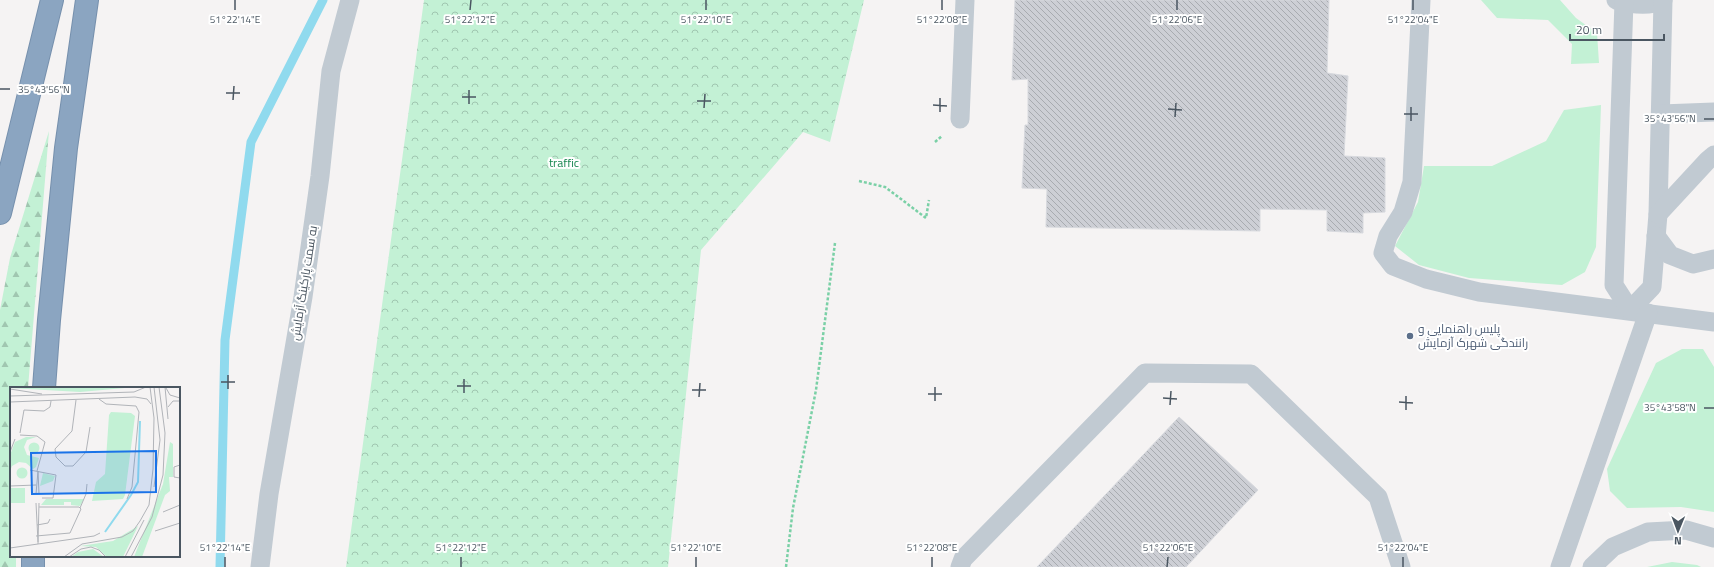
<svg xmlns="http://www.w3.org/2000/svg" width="1714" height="567" font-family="'Titillium Web',Cairo,sans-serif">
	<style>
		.green { fill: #c3f1d5 }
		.forest { fill: url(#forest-firs) }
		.park { fill: url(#park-crowns) }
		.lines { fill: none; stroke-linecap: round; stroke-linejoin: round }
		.stream { stroke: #90daee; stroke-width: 9 }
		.building { fill: url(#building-back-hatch); stroke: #d7d9de }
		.highway-casing { stroke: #7690ad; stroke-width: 24 }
		.path { stroke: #7ad0a6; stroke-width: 2.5; stroke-dasharray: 3 2; stroke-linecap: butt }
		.lane { stroke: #c1cad2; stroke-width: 19 }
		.highway { stroke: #8ba5c1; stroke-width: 22 }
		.ticks { fill: none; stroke: #4a5661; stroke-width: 1.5 }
		.service-dot { fill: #5c6f8a; stroke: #fff; stroke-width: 1.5 }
		.labels { text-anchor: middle; stroke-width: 4; stroke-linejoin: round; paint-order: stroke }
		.park-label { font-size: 12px; fill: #17864f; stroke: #fff }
		.street-label { font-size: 12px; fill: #4a5661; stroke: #fff }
		.service-label { font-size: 12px; fill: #4e5e75; stroke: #fff; text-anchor: start }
		.inset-river { fill: none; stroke: #90daee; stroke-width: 2 }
		.inset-road { fill: none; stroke: #b1b4b9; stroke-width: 1 }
		.view { fill: #1a73e8; fill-opacity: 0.15; stroke: #1a73e8; stroke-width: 2 }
		.inset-edge { fill: none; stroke: #4a5661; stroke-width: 2 }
		.ticks-label { font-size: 10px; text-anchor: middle; fill: #4a5661; stroke: #fff; stroke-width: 4; stroke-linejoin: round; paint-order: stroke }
	</style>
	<defs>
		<pattern id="forest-firs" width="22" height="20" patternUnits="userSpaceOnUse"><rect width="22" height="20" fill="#c3f1d5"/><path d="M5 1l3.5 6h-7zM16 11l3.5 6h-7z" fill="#a0c6b0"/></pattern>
		<pattern id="park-crowns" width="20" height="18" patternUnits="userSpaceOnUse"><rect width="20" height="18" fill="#c3f1d5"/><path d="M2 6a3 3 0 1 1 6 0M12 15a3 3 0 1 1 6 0" fill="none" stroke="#a0c6b0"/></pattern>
		<pattern id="building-back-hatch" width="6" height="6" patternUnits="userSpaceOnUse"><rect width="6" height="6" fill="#cdcfd5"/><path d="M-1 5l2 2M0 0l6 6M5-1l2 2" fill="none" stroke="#a8abb0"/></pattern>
	</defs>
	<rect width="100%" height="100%" fill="#f5f3f3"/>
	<!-- green -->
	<g class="green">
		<path d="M 1481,0 L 1560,0 L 1576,18 L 1597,33 L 1599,63 L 1571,64 L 1572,44 L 1548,20 L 1497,18 Z"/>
		<path d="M 1601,105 L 1596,247 L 1585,272 L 1562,285 L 1469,278 L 1419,265 L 1395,246 L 1418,202 L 1424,166 L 1492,166 L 1546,141 L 1564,110 Z"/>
		<path d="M 1682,349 L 1703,349 L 1714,367 L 1714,512 L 1681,507 L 1627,508 L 1610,491 L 1607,469 L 1656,363 Z"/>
		<path d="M 1672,562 L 1697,565 L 1701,567 L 1647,567 Z"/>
	</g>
	<!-- forest -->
	<path class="forest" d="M 49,131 L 28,388 L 11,388 L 11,556 L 16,556 L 16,567 L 0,567 L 0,310 L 10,258 Z"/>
	<!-- park -->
	<path class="park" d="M 424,0 L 864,0 L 830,142 L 803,132 L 701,250 L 668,567 L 346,567 Z"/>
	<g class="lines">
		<!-- stream -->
		<path class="stream" d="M 220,567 L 225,340 L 251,142 L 323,0"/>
	</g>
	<!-- building -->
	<g class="building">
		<path d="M 1015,0 L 1329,0 L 1327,73 L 1348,76 L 1344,156 L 1385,158 L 1385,212 L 1363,213 L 1363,233 L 1327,231 L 1327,210 L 1260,209 L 1260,231 L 1046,227 L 1047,189 L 1022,188 L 1025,125 L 1028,125 L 1028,79 L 1012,80 Z"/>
		<path d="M 1179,417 L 1258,490 L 1186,567 L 1037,567 Z"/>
	</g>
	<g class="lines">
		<defs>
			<g id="highway">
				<path d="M 0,213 L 52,0"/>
				<path d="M 44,388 L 49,320 L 66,148 L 87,0"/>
				<path d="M 33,567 L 33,556"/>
			</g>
		</defs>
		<!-- highway casing -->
		<use href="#highway" class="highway-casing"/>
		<!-- path -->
		<g class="path">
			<path d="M 935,142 L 942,136"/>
			<path d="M 859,181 L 885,187 L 926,218 L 929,200"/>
			<path d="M 786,567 L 793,508 L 816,390 L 835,243"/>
		</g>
		<!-- lane -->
		<g class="lane">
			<path d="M 1421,0 L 1412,182 L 1403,212 L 1388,236 L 1383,253 L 1393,266 L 1426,279 L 1479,292 L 1714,322"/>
			<path d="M 1616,0 C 1630,4 1649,7 1663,0"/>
			<path d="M 1624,2 L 1614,285 L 1630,310 L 1652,287 L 1658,214 L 1663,0"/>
			<path d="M 1661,114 L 1714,112"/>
			<path d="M 960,119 L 965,0"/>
			<path d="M 1658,214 L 1708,160 L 1714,155"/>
			<path d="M 1656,236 L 1670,255 L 1693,264 L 1714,259"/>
			<path d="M 260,567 L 269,494 L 303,297 L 320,176 L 331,71 L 350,0"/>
			<path d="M 960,567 L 963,559 L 1145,373 L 1251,374 L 1378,497 L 1401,567"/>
			<path d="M 1560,567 L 1648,313"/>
			<path d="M 1592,567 L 1613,547 L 1648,532 L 1686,530 L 1714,538"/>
		</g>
		<!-- highway -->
		<use href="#highway" class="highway"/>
	</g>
	<!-- ticks -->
	<path class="ticks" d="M 235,10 L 235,0M 470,10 L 471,0M 706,10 L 706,0M 942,10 L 942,0M 1177,10 L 1177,0M 1413,10 L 1413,0M 0,89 L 10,89M 226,93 L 240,93M 462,97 L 476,97M 233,100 L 234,86M 697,101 L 711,101M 469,104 L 469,90M 933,105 L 947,106M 704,108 L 705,94M 1168,109 L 1182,110M 940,112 L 940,98M 1404,114 L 1418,114M 1175,117 L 1176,103M 1704,119 L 1714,119M 1411,121 L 1411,107M 221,382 L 235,382M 457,386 L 471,386M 228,389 L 228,375M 692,390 L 706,390M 464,393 L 464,379M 928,394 L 942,394M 699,397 L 700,383M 1163,398 L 1177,399M 935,401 L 935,387M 1399,402 L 1413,403M 1170,405 L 1171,391M 1704,408 L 1714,408M 1406,410 L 1406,396M 225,567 L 225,557M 461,567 L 461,557M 696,567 L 696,557M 932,567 L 932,557M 1167,567 L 1168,557M 1403,567 L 1403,557"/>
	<!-- markers -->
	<circle class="service-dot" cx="1410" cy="336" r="4"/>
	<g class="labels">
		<!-- park labels -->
		<g class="park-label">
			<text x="564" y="167">traffic</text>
		</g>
		<!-- street labels -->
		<g class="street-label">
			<text transform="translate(304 283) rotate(-81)" y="4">به سمت پارکینگ آزمایش</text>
		</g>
		<!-- service labels -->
		<g class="service-label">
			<text x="1418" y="333">پلیس راهنمایی و<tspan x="1418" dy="14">رانندگی شهرک آزمایش</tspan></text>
		</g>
	</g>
	<!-- overview -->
	<g transform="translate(10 387)">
		<rect width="170" height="170" fill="#f5f3f3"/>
		<path d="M 16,50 L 26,50 L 17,53 L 14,60 L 17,68 L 29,71 L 26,80 L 23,82 L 16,76 L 9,75 L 2,79 L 0,84 L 0,68 L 5,55 ZM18.5 61a5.5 5.5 0 1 1 11 0a5.5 5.5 0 1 1-11 0ZM6.5 86a5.5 5.5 0 1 1 11 0a5.5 5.5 0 1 1-11 0ZM 33,86 L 45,89 L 43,94 L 30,99 ZM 0,101 L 15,101 L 15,116 L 0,116 ZM 36,112 L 74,112 L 70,119 L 61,118 L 61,115 L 54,115 L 54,118 L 31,118 ZM 128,139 L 113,170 L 97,170 L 86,160 L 70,159 L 103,154 ZM 83,162 L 94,170 L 61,170 L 68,165 Z" fill="#c3f1d5"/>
		<path d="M 126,0 L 70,5 L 0,1 L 0,0 Z" fill="#c3f1d5"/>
		<path d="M 101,25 L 121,26 L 125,29 L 115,108 L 113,112 L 82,114 L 86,95 L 95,87 L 99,28 ZM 160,55 L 163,57 L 163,90 L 159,90 L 160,104 L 155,108 L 132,170 L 124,170 L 153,97 Z" fill="#c3f1d5"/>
		<path class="inset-river" d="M 95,145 L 121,108 L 128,95 L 130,34"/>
		<path class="inset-road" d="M 144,0 L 150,53 L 144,100M 155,0 L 158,32M 156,1 L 160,8 L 170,11M 0,2 L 32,7M 0,9 L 124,5 L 136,0M 89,12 L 96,17 L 126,19 L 129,25 L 122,100 L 117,112M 66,13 L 62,44 L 45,62 L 46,70 L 55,79 L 63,79 L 76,65 L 80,40M 0,15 L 125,10 L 137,12 L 141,17M 158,20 L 163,14 L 170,14M 10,46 L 14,23 L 34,24 L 40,20 L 41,14M 10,48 L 27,49 L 35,55 L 27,84M 0,65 L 5,52M 170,78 L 164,80 L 164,90 L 170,91M 20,83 L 46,88 L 43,111 L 32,111M 0,99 L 26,98M 26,107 L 28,84 L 29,107M 26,116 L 28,155M 70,121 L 76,107 L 77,97M 153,125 L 170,118M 27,138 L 38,136 L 40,132M 145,144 L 170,136M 26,149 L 60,146 L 71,122 L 69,120 L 29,120M 28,157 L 29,116M 0,161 L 84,149 L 90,146M 54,170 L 72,157 L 112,150 L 123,144 L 130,134 L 139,118 L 143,82 L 144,31 L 140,0M 59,170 L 71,162 L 81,160 L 89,163 L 96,170M 115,170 L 134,133M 121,170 L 142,130 L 153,88 L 155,46 L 149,0"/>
		<path class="view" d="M 146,64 L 146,105 L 22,107 L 21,66 Z"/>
		<rect width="170" height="170" class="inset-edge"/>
	</g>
	<g class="ticks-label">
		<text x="235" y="23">51°22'14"E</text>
		<text x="470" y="23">51°22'12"E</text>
		<text x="706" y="23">51°22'10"E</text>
		<text x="942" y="23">51°22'08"E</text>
		<text x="1177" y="23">51°22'06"E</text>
		<text x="1413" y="23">51°22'04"E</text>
		<text x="44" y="93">35°43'56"N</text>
		<text x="1670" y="122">35°43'56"N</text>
		<text x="1670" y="411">35°43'58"N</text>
		<text x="225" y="551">51°22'14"E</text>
		<text x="461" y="551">51°22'12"E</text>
		<text x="696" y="551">51°22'10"E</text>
		<text x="932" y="551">51°22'08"E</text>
		<text x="1168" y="551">51°22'06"E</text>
		<text x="1403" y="551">51°22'04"E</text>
	</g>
	<!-- north arrow -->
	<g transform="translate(1678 531) rotate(181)" stroke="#ffffff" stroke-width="3" paint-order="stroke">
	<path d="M0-3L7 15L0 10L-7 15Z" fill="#4a5661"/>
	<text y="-6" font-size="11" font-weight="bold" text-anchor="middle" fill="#4a5661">N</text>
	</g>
	<!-- scale -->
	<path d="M1570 34v6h94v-6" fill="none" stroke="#4a5661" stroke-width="2"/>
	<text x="1576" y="34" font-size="12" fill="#4a5661" stroke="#ffffff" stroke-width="3" paint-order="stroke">20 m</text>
</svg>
